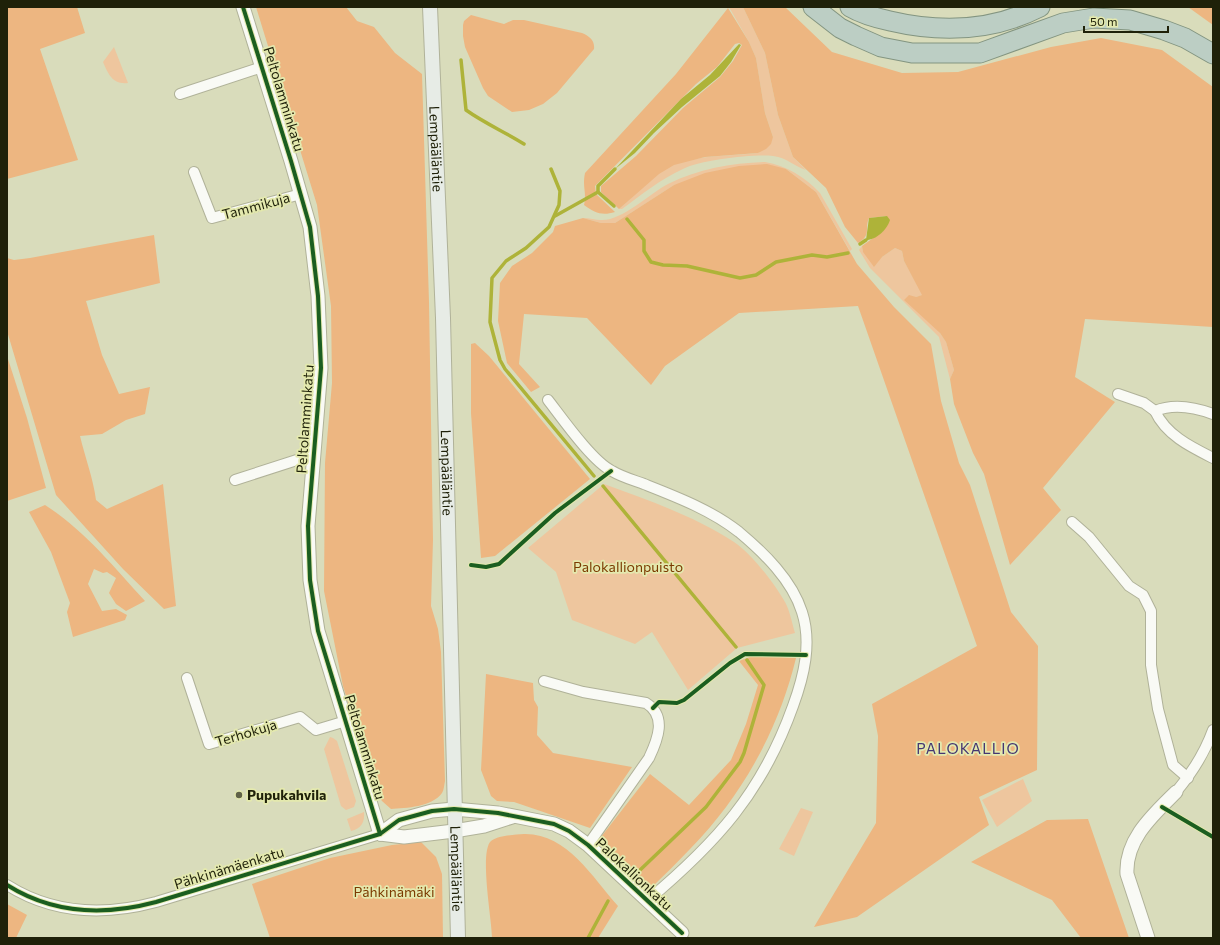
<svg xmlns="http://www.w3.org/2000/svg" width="1220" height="945" font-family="Commissioner,sans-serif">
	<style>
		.green { fill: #eec69e }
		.forest { fill: #edb681 }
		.water { fill: #aeb339 }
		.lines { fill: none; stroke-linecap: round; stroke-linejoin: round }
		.stream { stroke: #aeb339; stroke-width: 3.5 }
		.minor-casing { stroke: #b0b299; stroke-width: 12 }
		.tertiary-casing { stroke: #b0b299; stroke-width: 15 }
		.secondary-casing { stroke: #b0b299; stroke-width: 16 }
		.motorway-casing { stroke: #839581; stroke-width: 21 }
		.minor { stroke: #f9faf5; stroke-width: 10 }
		.tertiary { stroke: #f9faf5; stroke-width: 13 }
		.secondary { stroke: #e7ece6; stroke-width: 14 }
		.motorway { stroke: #bccec4; stroke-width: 19 }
		.cycleway-casing { stroke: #e4e9ae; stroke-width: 6 }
		.cycleway { stroke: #1b5e20; stroke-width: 4 }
		.poi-dot { fill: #606247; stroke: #e4e9ae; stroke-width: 1.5 }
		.labels { text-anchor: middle; stroke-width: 3.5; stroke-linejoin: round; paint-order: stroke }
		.street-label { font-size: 14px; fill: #1f2109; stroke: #e4e9ae }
		.park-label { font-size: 14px; fill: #7b3a01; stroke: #e4e9ae }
		.poi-label { font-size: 14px; font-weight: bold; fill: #1f2109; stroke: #e4e9ae; text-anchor: start }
		.neighbourhood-label { font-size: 15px; letter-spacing: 1px; fill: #453672; stroke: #e4e9ae }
	</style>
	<rect width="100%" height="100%" fill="#d9dcbb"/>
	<!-- green -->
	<g class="green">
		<path d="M 729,7 L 743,7 L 765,53 L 778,115 L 793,157 L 806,170 C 795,167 788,158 773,156 C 752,154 701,160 683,169 C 661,179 641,195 622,209 L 619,209 C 635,196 656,171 675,164 C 701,155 731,156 758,153 L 773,137 L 765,113 L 756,58 L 749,42 Z"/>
		<path d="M 114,47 L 128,83 C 113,85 108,74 103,62 Z"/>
		<path d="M 765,162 C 787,166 805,177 820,193 L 852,249 L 850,251 L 816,192 L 786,169 L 674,185 L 615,223 L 601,223 L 583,218 C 590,218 595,220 601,220 C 622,221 649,194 668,184 C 698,169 732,163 765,162 Z"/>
		<path d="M 862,246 L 863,252 L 882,257 L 895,248 L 902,251 L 904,261 L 923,295 L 916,297 L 946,342 L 954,370 L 950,379 L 939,337 L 870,268 L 859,250 Z"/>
		<path d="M 604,484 C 648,500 694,516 734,542 C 751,553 775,584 785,602 C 790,611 792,623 795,633 L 737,648 L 688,690 L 652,632 L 635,644 L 572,620 L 556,572 L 528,548 Z"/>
		<path d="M 330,737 L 333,738 L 337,741 L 356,801 L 354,807 L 346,810 L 341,806 L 324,749 Z"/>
		<path d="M 1023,779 L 1032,801 L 997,827 L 982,800 Z"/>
		<path d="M 801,808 L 813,812 L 794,856 L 779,849 Z"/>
		<path d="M 364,812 C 365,822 361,829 351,831 L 347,819 Z"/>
	</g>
	<!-- forest -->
	<g class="forest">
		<path d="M 7,7 L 77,7 L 85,33 L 40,49 L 78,160 L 7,179 Z"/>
		<path d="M 256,7 L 346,7 L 357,21 L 374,27 L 395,53 L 422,74 L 429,302 L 433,540 L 431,606 L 438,629 L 441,652 L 445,781 C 444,785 444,790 442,793 C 432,807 406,808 391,809 L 382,801 L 375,791 L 343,686 L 324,591 L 325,463 L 332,383 L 331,306 L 317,205 Z"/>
		<path d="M 743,7 L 785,7 L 832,52 L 902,73 L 958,72 L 1051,47 L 1101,38 L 1162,50 L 1213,87 L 1213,327 L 1085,319 L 1075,377 L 1115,402 L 1043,488 L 1061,510 L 1010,565 L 984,474 L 973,453 L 954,404 L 950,379 L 954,370 L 946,342 L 940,333 L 904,300 L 909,295 L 916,297 L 922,295 L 904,261 L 902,251 L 895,248 L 882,257 L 874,267 L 863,252 L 862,246 L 883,231 L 887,216 L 869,218 C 864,229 872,235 858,243 L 845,227 L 826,188 L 793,157 L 778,115 L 765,53 Z"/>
		<path d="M 1188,7 L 1213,7 L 1213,25 Z"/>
		<path d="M 728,8 L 749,42 L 756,58 L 765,113 L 773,137 L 771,144 L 766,149 L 758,153 L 705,157 L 674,165 L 659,174 L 619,209 L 601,192 L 601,186 L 636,156 L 683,108 L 720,77 L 733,61 L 742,45 L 739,43 L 735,44 L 717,67 L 696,84 L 595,186 L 596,194 L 615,212 C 602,216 595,213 584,205 C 587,192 582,188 585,173 L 676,74 Z"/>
		<path d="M 471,15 L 504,24 L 513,20 L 524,20 L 582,33 C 589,36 595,40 594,49 L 557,93 L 543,104 L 529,110 L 512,112 L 488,96 L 483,88 L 465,47 L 463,36 L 463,25 L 464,21 Z"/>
		<path d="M 767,164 L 786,169 L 816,192 L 857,264 L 894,307 L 931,344 L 941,401 L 959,463 L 970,485 L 1011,612 L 1038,646 L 1037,770 L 979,797 L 989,825 L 857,917 L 814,927 L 876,823 L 878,736 L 872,704 L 977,646 L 858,306 L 739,313 L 665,366 L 651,385 L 587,318 L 524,314 L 519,364 L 540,387 L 531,392 L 507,363 L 498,321 L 500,283 L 512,266 L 532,253 L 553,232 L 555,226 L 583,218 L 601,223 L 615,223 L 674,185 L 705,173 L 739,166 Z"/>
		<path d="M 154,235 L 160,283 L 86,301 L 102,355 L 119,394 L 150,387 L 145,414 L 126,420 L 102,434 L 80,436 C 85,457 93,478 96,500 L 107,509 L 163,484 L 176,606 L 164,609 L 123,569 L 56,495 L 7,331 L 7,258 L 14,260 L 30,258 Z"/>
		<path d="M 475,343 L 489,356 L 590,479 L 495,556 L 481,558 L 471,413 L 471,344 Z"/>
		<path d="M 7,356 L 27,418 L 46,488 L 7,501 Z"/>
		<path d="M 45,505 C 84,530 114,567 145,601 L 126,611 L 116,604 L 109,593 L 116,578 L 107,572 L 103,573 L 94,569 L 88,584 L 102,611 L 116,609 L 127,615 L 125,620 L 73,637 L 67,612 L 70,603 L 64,587 L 51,552 L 29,512 Z"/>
		<path d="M 768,656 L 796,658 C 779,729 742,796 691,848 C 677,863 662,877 648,891 L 601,837 L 650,774 L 689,805 L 731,760 L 746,724 L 758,685 L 739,661 L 750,657 Z"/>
		<path d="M 486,674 L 533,683 L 534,700 L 538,707 L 537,735 L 553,753 L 632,767 L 590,828 L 514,802 L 497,801 L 491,796 L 481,770 Z"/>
		<path d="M 1088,819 L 1129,938 L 1081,938 L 1052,900 L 971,862 L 1047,820 Z"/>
		<path d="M 524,834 C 567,833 592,877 618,906 L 598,938 L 492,938 C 492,920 479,852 491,841 C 499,835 514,835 524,834 Z"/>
		<path d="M 421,842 L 436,857 L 442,874 L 443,938 L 270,938 L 252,884 L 330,858 L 392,845 Z"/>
		<path d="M 7,904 L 27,915 L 16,938 L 7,938 Z"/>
	</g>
	<!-- water -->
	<g class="water">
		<path d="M 739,44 L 741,45 L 731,62 L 720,76 L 682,107 L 654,133 L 635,153 L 615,169 L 681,99 L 710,75 Z"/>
		<path d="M 887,216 L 890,220 C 887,230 876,240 866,240 L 869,218 Z"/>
	</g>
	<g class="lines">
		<!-- stream -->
		<g class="stream">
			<path d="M 461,60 L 466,110 C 484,123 505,132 524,144"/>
			<path d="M 551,169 L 560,191 L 559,205 L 549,227 L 526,248 L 506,261 L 492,278 L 490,322 L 500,360 L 505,369 L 594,476"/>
			<path d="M 598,192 L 598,186 L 615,169"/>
			<path d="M 555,216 L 598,192 L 614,206"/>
			<path d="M 627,219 L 644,240 L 644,251 L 651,262 L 663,265 L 687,266 L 740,278 L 756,275 L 776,262 L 812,255 L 827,257 L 848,253"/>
			<path d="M 860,244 L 866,240"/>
			<path d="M 603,486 L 736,647"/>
			<path d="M 639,871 L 706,807 L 740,762 L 744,753 L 764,685 L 747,660"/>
			<path d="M 588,938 L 608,901"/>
		</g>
		<defs>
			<g id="minor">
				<path d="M 180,94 L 262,67"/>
				<path d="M 194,172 L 212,218 L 301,194"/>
				<path d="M 1118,394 L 1144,403 L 1155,411"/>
				<path d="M 548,400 C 562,418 592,461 612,471 C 622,477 633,480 644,484 C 677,497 711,510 739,532 C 764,553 792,580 802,612 C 812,643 804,676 793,706 C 762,793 716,843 647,901"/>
				<path d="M 1213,414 C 1194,407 1174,403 1155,411 C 1166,435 1191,447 1213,458"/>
				<path d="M 235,480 L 303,458 L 314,460"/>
				<path d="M 1072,522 L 1089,537 L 1129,586 L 1143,595 L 1151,611 L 1151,665 L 1158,709 L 1173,765 L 1188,778"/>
				<path d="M 187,678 L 209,744 L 300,717 L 316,730 L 346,721"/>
				<path d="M 544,681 L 583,692 L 646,703 C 667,716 658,739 649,758 L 588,845"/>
				<path d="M 1176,792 C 1192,773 1205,752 1213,730"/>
				<path d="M 7,885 C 53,914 104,916 156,902 L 380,834"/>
			</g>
			<g id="tertiary">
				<path d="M 243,7 L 291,161 L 310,227 L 318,296 L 321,368 L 308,526 L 310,580 L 318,631 L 380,834"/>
				<path d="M 380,834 L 399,820 L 432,811 L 454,809 L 498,813 L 554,824 L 569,831 L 588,845 L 682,933"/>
				<path d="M 380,834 L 404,837 L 454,831 L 484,826 L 512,817"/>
				<path d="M 1148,938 L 1127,874 C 1125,839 1154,814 1176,792"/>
			</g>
			<g id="secondary">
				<path id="s1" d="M 430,7 L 443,318 L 458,938"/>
			</g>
			<g id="motorway">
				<path d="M 813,7 L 840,28 L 856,36 L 881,47 L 912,53 L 980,53 L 1063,23 L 1094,18 L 1130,20 L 1164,30 L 1185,38 L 1213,54"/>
				<path d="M 850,7 C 862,14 876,18 890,21 C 941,33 993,31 1040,7"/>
			</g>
		</defs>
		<!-- minor casing -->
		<use href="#minor" class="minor-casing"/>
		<!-- tertiary casing -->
		<use href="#tertiary" class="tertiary-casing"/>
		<!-- secondary casing -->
		<use href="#secondary" class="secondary-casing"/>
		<!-- motorway casing -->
		<use href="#motorway" class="motorway-casing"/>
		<!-- minor -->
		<use href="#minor" class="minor"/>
		<!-- tertiary -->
		<use href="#tertiary" class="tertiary"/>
		<!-- secondary -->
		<use href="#secondary" class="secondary"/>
		<!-- motorway -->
		<use href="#motorway" class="motorway"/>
		<defs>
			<g id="cycleway">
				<path d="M 243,7 L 291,161 L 310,227 L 318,296 L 321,368 L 308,526 L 310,580 L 318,631 L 380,834"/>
				<path d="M 471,565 L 486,567 L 499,564 L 555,513 L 611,471"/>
				<path d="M 653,708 L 659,702 L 677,703 L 684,700 L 730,663 L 745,654 L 806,655"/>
				<path d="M 1162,807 L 1213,837"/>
				<path d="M 7,885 C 53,914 104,916 156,902 L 380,834 L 399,820 L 432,811 L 454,809 L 498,813 L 554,824 L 569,831 L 588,845 L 682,933"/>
			</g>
		</defs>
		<!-- cycleway casing -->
		<use href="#cycleway" class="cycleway-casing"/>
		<!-- cycleway -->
		<use href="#cycleway" class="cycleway"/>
	</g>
	<!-- markers -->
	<circle class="poi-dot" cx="239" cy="795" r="4"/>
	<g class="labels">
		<!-- street labels -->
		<g class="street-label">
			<text transform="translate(284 99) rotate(73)" y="5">Peltolamminkatu</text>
			<text dy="5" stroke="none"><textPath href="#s1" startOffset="142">Lempääläntie</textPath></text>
			<text transform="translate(256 206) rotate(-15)" y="5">Tammikuja</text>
			<text transform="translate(305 419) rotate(-86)" y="5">Peltolamminkatu</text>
			<text dy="5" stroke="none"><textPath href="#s1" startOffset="466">Lempääläntie</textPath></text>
			<text transform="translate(246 733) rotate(-17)" y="5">Terhokuja</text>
			<text transform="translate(365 747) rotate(73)" y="5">Peltolamminkatu</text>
			<text transform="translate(229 868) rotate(-17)" y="5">Pähkinämäenkatu</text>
			<text dy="5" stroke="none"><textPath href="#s1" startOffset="862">Lempääläntie</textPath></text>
			<text transform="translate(634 874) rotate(43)" y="5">Palokallionkatu</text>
		</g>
		<!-- park labels -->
		<g class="park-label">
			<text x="628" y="572">Palokallionpuisto</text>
			<text x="394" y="897">Pähkinämäki</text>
		</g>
		<!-- poi labels -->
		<g class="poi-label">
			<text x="247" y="800">Pupukahvila</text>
		</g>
		<!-- neighbourhood labels -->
		<g class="neighbourhood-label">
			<text x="968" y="754">PALOKALLIO</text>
		</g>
	</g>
	<!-- border -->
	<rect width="1220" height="945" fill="none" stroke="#1f2109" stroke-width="16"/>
	<!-- scale -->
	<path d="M1084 26v6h84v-6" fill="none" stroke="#1f2109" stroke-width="2"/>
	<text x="1090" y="26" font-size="12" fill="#1f2109" stroke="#e4e9ae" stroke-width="3" paint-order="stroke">50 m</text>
</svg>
